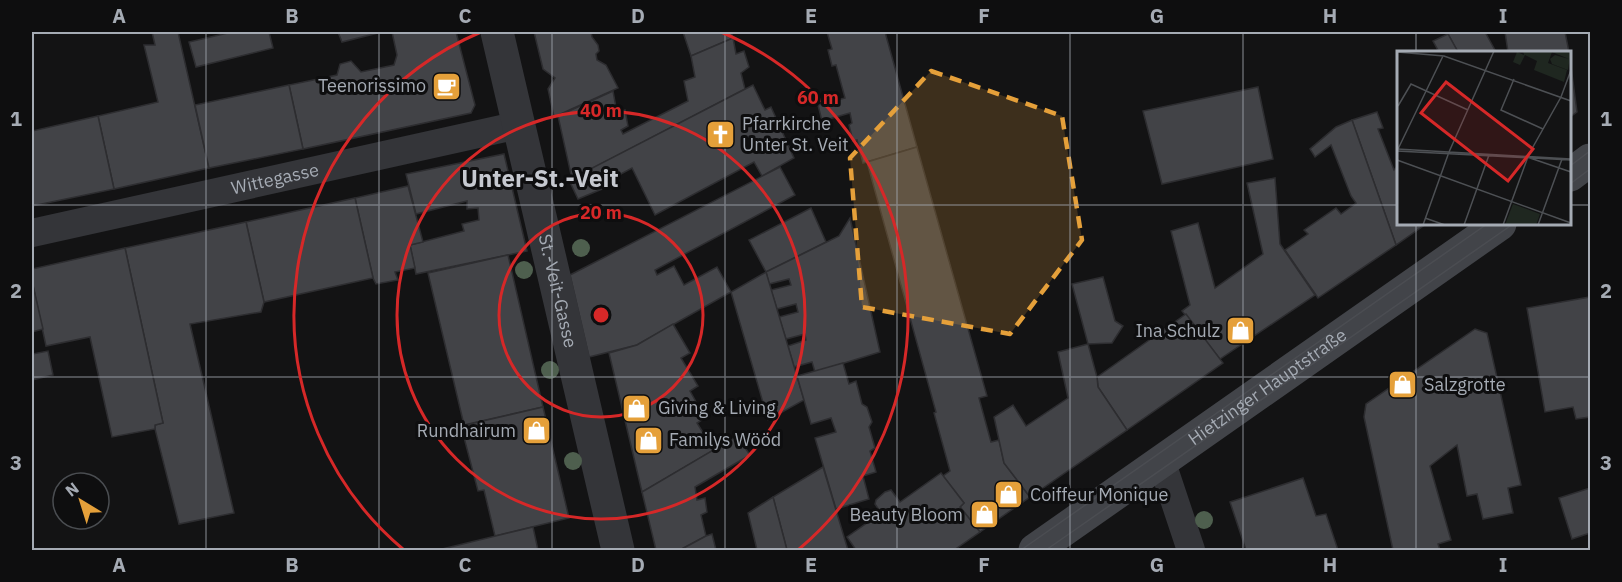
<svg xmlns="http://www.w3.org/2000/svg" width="1622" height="582" font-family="'IBM Plex Sans',sans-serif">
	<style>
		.building { fill: #424347; stroke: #2d2d30; stroke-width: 1.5 }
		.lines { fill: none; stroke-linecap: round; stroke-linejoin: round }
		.minor { stroke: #343539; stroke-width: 28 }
		.tertiary { stroke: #343539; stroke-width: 33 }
		.secondary { stroke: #424449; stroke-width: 33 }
		.tram { stroke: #4b4d52; stroke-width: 1.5 }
		.tree { fill: #4e5f4e }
		.marked { fill: #e5a03a; fill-opacity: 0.2; stroke: #e5a03a; stroke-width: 4.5; stroke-dasharray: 12 8; stroke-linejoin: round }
		.grid { fill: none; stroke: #a5abb4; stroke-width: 1.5; stroke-opacity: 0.55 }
		.ring { fill: none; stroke: #d62828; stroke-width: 3 }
		.labels { text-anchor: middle; stroke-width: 6; stroke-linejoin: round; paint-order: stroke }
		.poi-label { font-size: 18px; fill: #a5abb4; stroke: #0e0e0f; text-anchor: start }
		.street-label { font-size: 18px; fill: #a5abb4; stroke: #0e0e0f }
		.district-label { font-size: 24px; font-weight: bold; fill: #c6c9d0; stroke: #0e0e0f }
		.inset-road { fill: none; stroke: #4d5054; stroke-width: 1.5 }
		.view { fill: #d62828; fill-opacity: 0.15; stroke: #d62828; stroke-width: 3 }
		.inset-edge { fill: none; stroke: #a5abb4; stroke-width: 3 }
		.centre { fill: #d62828; stroke: #0e0e0f; stroke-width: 3 }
		.ring-label { font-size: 18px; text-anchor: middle; font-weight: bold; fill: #d62828; stroke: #0e0e0f; stroke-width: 6; stroke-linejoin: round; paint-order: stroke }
		.neatline { fill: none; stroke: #a5abb4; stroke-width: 2 }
		.grid-label { font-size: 20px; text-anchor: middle; font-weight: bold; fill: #a5abb4 }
	</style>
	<rect width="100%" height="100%" fill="#131314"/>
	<!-- building -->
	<g class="building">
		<path d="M 152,32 L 178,32 L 209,168 L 114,189 L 98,116 L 158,102 L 144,45 L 155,45 Z"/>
		<path d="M 232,32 L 269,32 L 273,48 L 196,67 L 189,42 Z"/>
		<path d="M 338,32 L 382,32 L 342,42 Z"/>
		<path d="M 392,32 L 456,32 L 475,105 L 471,113 L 303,149 L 289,85 L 337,75 L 340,64 L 351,61 L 361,72 L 394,65 L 397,55 Z"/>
		<path d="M 534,32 L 591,32 L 592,37 L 598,45 L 599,51 L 596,54 L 597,60 L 606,65 L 618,88 L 554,117 L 548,89 L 555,78 L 543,69 Z"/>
		<path d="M 683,32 L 731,32 L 733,38 L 691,56 Z"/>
		<path d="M 827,32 L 885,32 L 917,147 L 863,163 L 857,140 L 853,141 L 849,125 L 852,123 L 850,113 L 822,121 L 818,105 L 845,98 L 836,65 L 832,66 L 828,50 L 832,49 Z"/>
		<path d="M 1447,32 L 1485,32 L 1496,52 L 1458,52 Z"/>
		<path d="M 1505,32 L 1565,32 L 1569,52 L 1508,52 Z"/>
		<path d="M 1448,34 L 1458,52 L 1439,52 L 1433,41 Z"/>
		<path d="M 733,38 L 736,54 L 744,51 L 749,67 L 741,73 L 745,89 L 572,179 L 558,116 L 613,91 L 617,113 L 625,110 L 628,126 L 621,130 L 623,134 L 688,101 L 684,81 L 695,77 L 691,56 Z"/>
		<path d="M 1570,59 L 1577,112 L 1570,117 Z"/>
		<path d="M 289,85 L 303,149 L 209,168 L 195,105 Z"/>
		<path d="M 753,85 L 765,110 L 771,107 L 794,158 L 762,176 L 754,162 L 655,215 L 632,168 L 600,185 L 602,189 L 578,199 L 569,180 Z"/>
		<path d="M 1258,87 L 1273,159 L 1162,184 L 1143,111 Z"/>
		<path d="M 1377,112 L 1383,128 L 1378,129 L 1394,170 L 1398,166 L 1398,224 L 1426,224 L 1396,245 L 1352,120 Z"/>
		<path d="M 98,116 L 114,189 L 32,206 L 32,131 Z"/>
		<path d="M 1352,120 L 1396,245 L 1318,298 L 1285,250 L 1308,234 L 1304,230 L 1336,208 L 1341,214 L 1356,203 L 1351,196 L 1331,145 L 1315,157 L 1310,149 L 1336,127 Z"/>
		<path d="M 917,147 L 987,396 L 979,398 L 991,442 L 999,440 L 1004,463 L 1030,497 L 980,532 L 960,507 L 964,503 L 943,476 L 950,471 L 934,413 L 936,412 L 867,162 Z"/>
		<path d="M 504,154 L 527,251 L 416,274 L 410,245 L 464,231 L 462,224 L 479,220 L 478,208 L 467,209 L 467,201 L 416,214 L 406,174 Z"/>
		<path d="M 780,167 L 795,195 L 655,270 L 657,275 L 674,266 L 684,285 L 717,267 L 731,292 L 637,345 L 589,357 L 570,275 Z"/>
		<path d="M 1275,178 L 1280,244 L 1315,295 L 1220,359 L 1182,311 L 1190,305 L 1171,231 L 1198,223 L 1215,288 L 1263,254 L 1247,183 Z"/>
		<path d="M 408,186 L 423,242 L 410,245 L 415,268 L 395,272 L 398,280 L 376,284 L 373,278 L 355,198 Z"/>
		<path d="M 355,198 L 373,278 L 264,302 L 246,222 Z"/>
		<path d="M 811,208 L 826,242 L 766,272 L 749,240 Z"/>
		<path d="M 850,218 L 880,352 L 815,372 L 812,362 L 794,367 L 788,346 L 806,340 L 805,334 L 786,339 L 779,317 L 798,312 L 796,304 L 777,309 L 771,290 L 791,285 L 789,279 L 769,284 L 766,272 L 839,236 Z"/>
		<path d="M 246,222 L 264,302 L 261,312 L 190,324 L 234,513 L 179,524 L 155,429 L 155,425 L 163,423 L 125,248 Z"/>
		<path d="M 125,248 L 163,423 L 155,425 L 155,429 L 112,437 L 90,337 L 46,346 L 32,281 L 32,269 Z"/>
		<path d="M 508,255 L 543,407 L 464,425 L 428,273 Z"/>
		<path d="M 766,272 L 804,400 L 768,420 L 731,292 Z"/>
		<path d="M 1103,277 L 1115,321 L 1123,326 L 1112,343 L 1088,344 L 1072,284 Z"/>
		<path d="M 32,281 L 43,329 L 32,332 Z"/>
		<path d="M 1590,297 L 1590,417 L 1576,419 L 1573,407 L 1545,412 L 1527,308 Z"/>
		<path d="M 1186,314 L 1223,363 L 1127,430 L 1098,387 L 1097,377 Z"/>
		<path d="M 673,324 L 690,353 L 681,358 L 698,386 L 690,391 L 705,418 L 697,423 L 714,450 L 642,492 L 609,353 L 637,345 Z"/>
		<path d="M 1475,329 L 1487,333 L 1521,485 L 1508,488 L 1513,513 L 1483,519 L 1477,494 L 1467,496 L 1457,445 L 1430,466 L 1451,540 L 1438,544 L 1440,550 L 1393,550 L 1364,417 L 1366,404 Z"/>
		<path d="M 1088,344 L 1097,377 L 1098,387 L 1127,430 L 1030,497 L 1004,463 L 994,417 L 1013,405 L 1026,426 L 1068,398 L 1058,352 Z"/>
		<path d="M 48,351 L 53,375 L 32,380 L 32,354 Z"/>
		<path d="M 843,363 L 849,384 L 856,381 L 862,404 L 867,407 L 872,422 L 869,427 L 875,448 L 870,451 L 876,472 L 863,476 L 869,499 L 836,509 L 815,438 L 836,432 L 831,418 L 811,424 L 797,376 Z"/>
		<path d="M 543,407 L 569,518 L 495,536 L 484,490 L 478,491 L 461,426 Z"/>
		<path d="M 737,436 L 750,455 L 695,487 L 697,500 L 705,498 L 707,512 L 701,515 L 706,536 L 680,550 L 656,550 L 642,492 Z"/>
		<path d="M 823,467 L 848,550 L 787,550 L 773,497 Z"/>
		<path d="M 941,473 L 964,503 L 960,507 L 980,532 L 954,550 L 856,550 L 847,537 L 881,513 L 875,504 L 876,500 L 885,492 L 891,490 L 900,502 Z"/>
		<path d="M 1303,478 L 1316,516 L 1326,514 L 1338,550 L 1246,550 L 1230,502 Z"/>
		<path d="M 1590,488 L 1590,533 L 1572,539 L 1559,498 Z"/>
		<path d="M 773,497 L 787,550 L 757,550 L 748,513 Z"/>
		<path d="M 533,527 L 538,550 L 438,550 Z"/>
		<path d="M 712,534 L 716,550 L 680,550 L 706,536 Z"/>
	</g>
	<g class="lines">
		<!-- minor -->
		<g class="minor">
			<path id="s1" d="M 32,233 L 519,125"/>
			<path d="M 1162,463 L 1191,550"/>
		</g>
		<!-- tertiary -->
		<path class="tertiary" id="s2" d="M 497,32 L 618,550"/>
		<!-- secondary -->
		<g class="secondary">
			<path d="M 1570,175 L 1590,160"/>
			<path id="s3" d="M 1035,550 L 1500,224"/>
		</g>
		<!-- tram -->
		<g class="tram">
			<path d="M 1570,166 L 1590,151"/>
			<path d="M 1570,184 L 1590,169"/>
			<path d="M 1021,550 L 1487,224"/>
			<path d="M 1046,550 L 1513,224"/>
		</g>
	</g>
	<!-- trees -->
	<g class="tree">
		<circle cx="581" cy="248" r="9"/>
		<circle cx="524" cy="270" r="9"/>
		<circle cx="550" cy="370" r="9"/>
		<circle cx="573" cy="461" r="9"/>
		<circle cx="1204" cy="520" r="9"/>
	</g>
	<!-- marked area -->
	<path class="marked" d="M 931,71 L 1062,116 L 1082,240 L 1010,334 L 862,307 L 850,158 Z"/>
	<!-- grid -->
	<path class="grid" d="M 206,32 L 206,550M 379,32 L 379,550M 552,32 L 552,550M 725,32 L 725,550M 897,32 L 897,550M 1070,32 L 1070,550M 1243,32 L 1243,550M 1416,32 L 1416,52M 32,205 L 1398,205M 1570,205 L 1590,205M 1416,224 L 1416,550M 32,377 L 1590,377"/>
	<!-- distance rings -->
	<g class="ring">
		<circle cx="601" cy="315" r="102"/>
		<circle cx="601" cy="315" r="204"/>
		<path d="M404 550A307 307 0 0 1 481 32M721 32A307 307 0 0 1 798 550"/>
	</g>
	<!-- icons -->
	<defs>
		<symbol id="cafe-square" viewBox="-11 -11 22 22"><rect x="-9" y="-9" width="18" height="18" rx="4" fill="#e5a03a" stroke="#0e0e0f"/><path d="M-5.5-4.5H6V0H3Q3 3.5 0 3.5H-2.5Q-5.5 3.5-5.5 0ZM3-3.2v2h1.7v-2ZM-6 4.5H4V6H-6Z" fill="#fff"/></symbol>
		<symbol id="church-square" viewBox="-11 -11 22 22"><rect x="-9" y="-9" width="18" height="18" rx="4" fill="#e5a03a" stroke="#0e0e0f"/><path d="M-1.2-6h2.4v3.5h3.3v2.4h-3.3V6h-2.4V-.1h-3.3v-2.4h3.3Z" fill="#fff"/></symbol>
		<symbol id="shop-square" viewBox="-11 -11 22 22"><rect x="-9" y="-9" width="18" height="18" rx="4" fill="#e5a03a" stroke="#0e0e0f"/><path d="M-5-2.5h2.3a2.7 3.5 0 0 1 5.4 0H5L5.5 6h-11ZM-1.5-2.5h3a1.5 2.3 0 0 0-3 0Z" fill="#fff"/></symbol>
	</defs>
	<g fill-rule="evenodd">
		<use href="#cafe-square" x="430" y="70" width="33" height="33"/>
		<use href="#church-square" x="704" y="118" width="33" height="33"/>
		<use href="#shop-square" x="1224" y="314" width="33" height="33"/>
		<use href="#shop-square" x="1386" y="368" width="33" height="33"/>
		<use href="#shop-square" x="620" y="392" width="33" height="33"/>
		<use href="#shop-square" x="520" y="414" width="33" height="33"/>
		<use href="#shop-square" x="632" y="424" width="33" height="33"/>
		<use href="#shop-square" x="992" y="478" width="33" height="33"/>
		<use href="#shop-square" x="968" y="498" width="33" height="33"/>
	</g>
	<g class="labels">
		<!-- poi labels -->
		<g class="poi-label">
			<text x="426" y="92" text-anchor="end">Teenorissimo</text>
			<text x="742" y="130">Pfarrkirche<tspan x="742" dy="21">Unter St. Veit</tspan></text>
			<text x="1220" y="337" text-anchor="end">Ina Schulz</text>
			<text x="1424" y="391">Salzgrotte</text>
			<text x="658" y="414">Giving &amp; Living</text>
			<text x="516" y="437" text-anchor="end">Rundhairum</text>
			<text x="669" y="446">Familys Wööd</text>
			<text x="1030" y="501">Coiffeur Monique</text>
			<text x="963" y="521" text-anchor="end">Beauty Bloom</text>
		</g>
		<!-- street labels -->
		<g class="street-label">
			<text dy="6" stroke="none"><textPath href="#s1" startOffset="249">Wittegasse</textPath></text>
			<text dy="6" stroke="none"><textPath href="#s2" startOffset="266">St.-Veit-Gasse</textPath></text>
			<text dy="6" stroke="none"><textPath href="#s3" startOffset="284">Hietzinger Hauptstraße</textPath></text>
		</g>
		<!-- district labels -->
		<g class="district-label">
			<text x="540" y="187">Unter-St.-Veit</text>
		</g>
	</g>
	<!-- overview -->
	<g transform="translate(1397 51)">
		<rect width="174" height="174" fill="#131314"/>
		<path d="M 126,0 L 174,0 L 171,19 L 155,13 L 153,8 L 158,4 L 172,8 L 155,1 L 151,12 L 170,19 L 167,31 L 137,19 L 140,10 L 128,4 L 123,14 L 116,11 L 120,1 L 127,4 ZM 116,153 L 143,163 L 139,174 L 108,174 Z" fill="#1f2720"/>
		<path class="inset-road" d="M 0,1 L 47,5 L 174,50M 117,28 L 104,59 L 146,78M 1,55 L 14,33 L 71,59M 0,98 L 174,108M 1,98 L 46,5M 0,100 L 174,109M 133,107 L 174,121M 0,109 L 174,172M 28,167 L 48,174M 26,174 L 52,101 L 97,0M 67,174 L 92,104M 106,174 L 132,103 L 164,46 L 174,19M 141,174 L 165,108"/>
		<path class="view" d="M 49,31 L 136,98 L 111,130 L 24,62 Z"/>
		<rect width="174" height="174" class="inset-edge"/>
	</g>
	<circle cx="601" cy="315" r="9" class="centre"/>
	<g class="ring-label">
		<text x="818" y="104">60 m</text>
		<text x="601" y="117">40 m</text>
		<text x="601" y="219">20 m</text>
	</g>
	<!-- border -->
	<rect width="1622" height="582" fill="none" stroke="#0e0e0f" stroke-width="66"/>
	<!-- north arrow -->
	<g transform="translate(81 501) rotate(322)"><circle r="28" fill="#0e0e0f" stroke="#4a4d51" stroke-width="1.5"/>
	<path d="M0-4.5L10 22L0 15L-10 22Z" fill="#e5a03a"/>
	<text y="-9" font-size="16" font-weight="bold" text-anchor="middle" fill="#a5abb4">N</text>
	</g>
	<rect x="33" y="33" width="1556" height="516" class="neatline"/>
	<g class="grid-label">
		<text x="119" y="23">A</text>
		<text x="292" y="23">B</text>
		<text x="465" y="23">C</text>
		<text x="638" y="23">D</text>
		<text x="811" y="23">E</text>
		<text x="984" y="23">F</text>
		<text x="1157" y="23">G</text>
		<text x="1330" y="23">H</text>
		<text x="1503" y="23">I</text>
		<text x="16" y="126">1</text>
		<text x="1606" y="126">1</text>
		<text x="16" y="298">2</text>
		<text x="1606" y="298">2</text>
		<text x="16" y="470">3</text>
		<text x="1606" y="470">3</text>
		<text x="119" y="572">A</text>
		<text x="292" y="572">B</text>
		<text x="465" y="572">C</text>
		<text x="638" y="572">D</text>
		<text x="811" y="572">E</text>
		<text x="984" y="572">F</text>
		<text x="1157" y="572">G</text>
		<text x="1330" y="572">H</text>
		<text x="1503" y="572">I</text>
	</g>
</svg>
